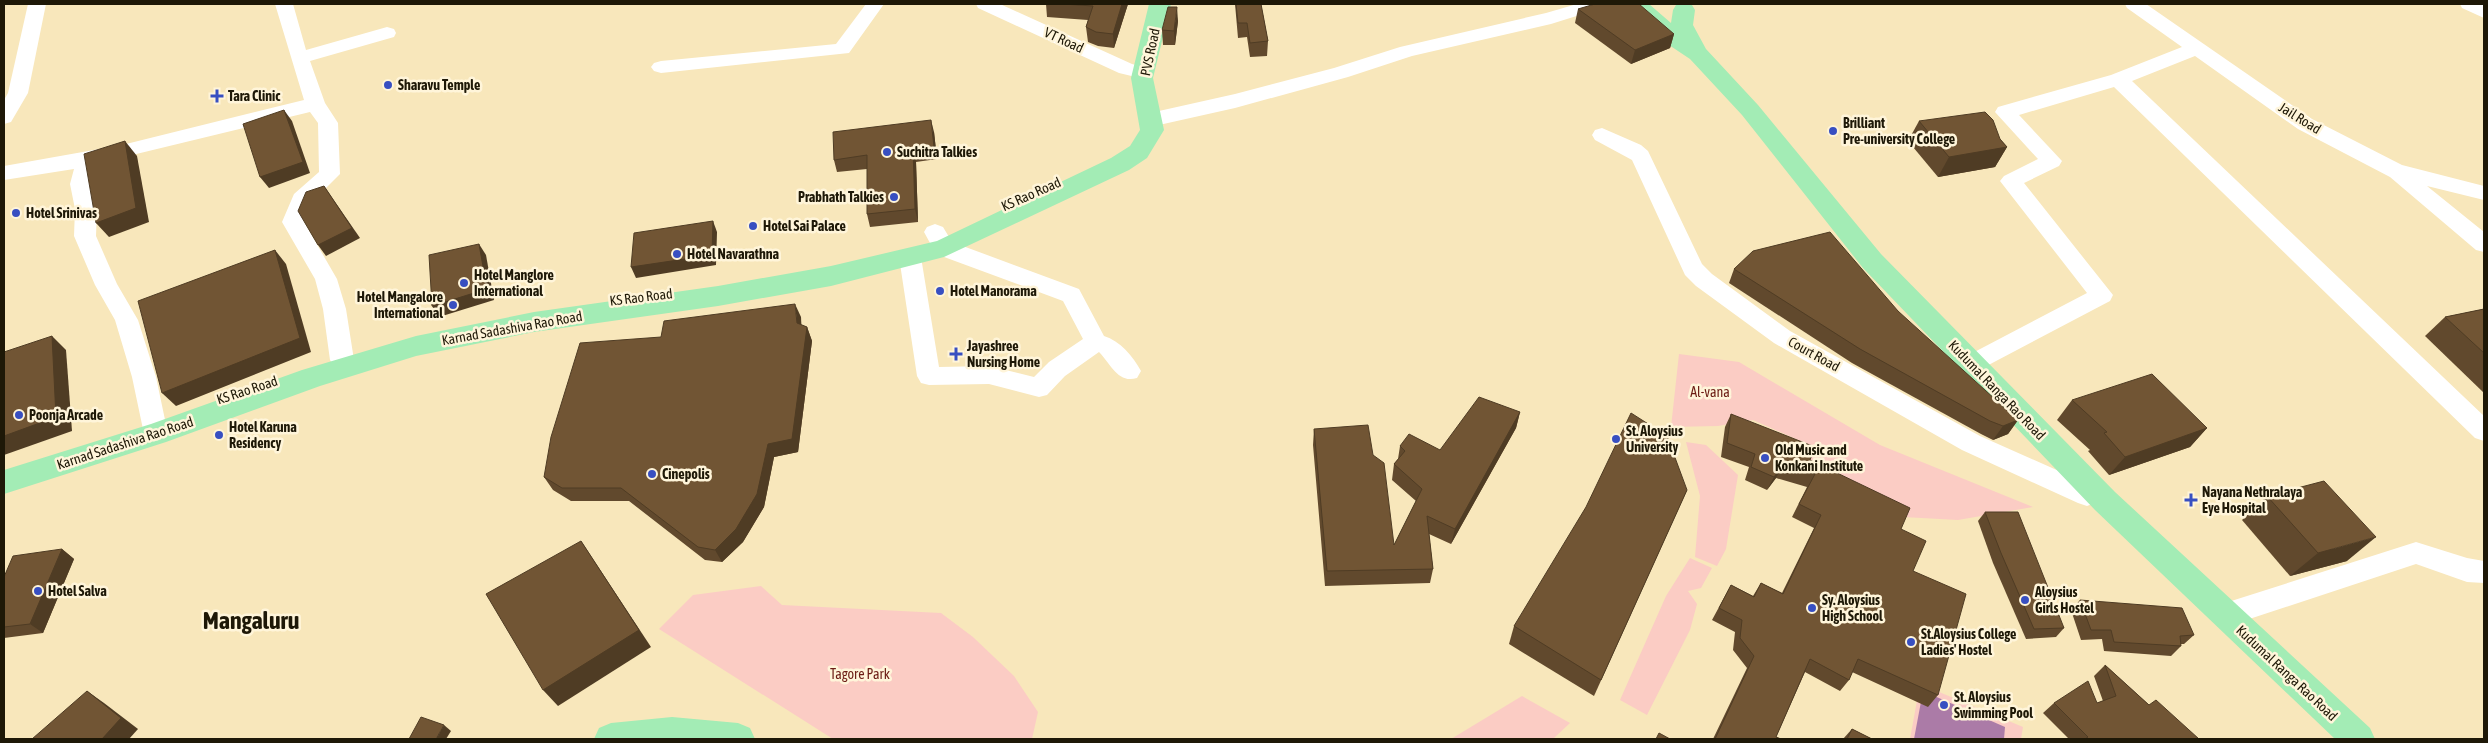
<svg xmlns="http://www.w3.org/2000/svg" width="2488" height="743" font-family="'Asap Condensed',sans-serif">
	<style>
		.green { fill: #fbccc4 }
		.water { fill: #ab7ba7 }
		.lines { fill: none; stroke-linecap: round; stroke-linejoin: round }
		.minor { fill: #fff; fill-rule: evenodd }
		.major { fill: #a3ecb5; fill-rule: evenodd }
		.wall { fill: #61492d }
		.shaded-wall { fill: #4f3c24 }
		.building { fill: #715534; stroke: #4f3c24 }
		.poi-dot { fill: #384fc1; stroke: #fff5da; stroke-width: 2 }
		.labels { text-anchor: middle; stroke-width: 5; stroke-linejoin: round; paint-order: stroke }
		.street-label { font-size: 14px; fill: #1e1807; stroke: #fff5da }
		.poi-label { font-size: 14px; font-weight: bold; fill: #1e1807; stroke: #fff5da; text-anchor: start }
		.park-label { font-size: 14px; fill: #6c1c14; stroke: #fff5da }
		.town-label { font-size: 24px; font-weight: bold; fill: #1e1807; stroke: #fff5da }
	</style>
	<rect width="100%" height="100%" fill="#f8e7bb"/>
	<!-- green -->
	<g class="green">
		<path d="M 1679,354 L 1739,362 L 1880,445 L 2033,507 L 1958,520 L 1903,517 L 1809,474 L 1802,455 L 1807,444 L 1753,420 L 1718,426 L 1671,427 Z"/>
		<path d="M 1686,442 L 1706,445 L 1738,475 L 1726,549 L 1717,566 L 1695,557 L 1700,496 Z"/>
		<path d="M 1690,558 L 1712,568 L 1701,588 L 1688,591 L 1697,604 L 1690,630 L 1647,715 L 1620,700 L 1666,596 Z"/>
		<path d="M 761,586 L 782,605 L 941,613 L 973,637 L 1014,676 L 1038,712 L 1032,739 L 833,739 L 659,629 L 693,595 Z"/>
		<path d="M 1920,684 L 2023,727 L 2021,739 L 1910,739 Z"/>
		<path d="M 1522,696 L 1570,723 L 1553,739 L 1451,739 Z"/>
	</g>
	<!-- water -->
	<path class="water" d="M 1923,691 L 2005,727 L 2004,739 L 1914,739 Z"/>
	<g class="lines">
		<!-- minor -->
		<g class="minor">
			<path d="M 28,4 L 46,4 L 28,93 L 11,122 L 4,124 L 4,100 L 8,93 Z"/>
			<path d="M 275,4 L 293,4 L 306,50 L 387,27 L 394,29 L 396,33 L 394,37 L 310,61 L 325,103 L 338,123 L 340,174 L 311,203 L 304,222 L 337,279 L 346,309 L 354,360 L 350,366 L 342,369 L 334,366 L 330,360 L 323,309 L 315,279 L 282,222 L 294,194 L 319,172 L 318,123 L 310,112 L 95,164 L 92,184 L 97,209 L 96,236 L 117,284 L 138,320 L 156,377 L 168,434 L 165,441 L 156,444 L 147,441 L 144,434 L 132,377 L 115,320 L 95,285 L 74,236 L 75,209 L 70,184 L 74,169 L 4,180 L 4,166 L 122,145 L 304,100 Z"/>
			<path d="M 866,4 L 884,4 L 849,53 L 661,73 L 654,71 L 651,67 L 654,63 L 661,61 L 836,44 Z"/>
			<path d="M 976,4 L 1000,4 L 1132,64 L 1151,69 L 1154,73 L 1151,77 L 1144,79 L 1119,73 L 978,8 Z"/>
			<path d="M 1577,4 L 1604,4 L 1602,8 L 1551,24 L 1412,56 L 1348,77 L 1235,108 L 1150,127 L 1143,125 L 1140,120 L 1143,115 L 1150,113 L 1235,94 L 1334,68 L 1400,47 L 1546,13 Z"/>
			<path d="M 2125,4 L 2146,4 L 2312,119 L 2402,165 L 2484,186 L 2484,200 L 2427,186 L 2484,232 L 2484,252 L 2476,250 L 2390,177 L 2298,129 L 2195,56 L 2132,81 L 2484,416 L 2484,441 L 2475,438 L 2114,87 L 2019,115 L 2062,161 L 2059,166 L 2024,183 L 2113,295 L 2110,301 L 1979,370 L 1971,373 L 1963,370 L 1959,364 L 1963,358 L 2087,293 L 2000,181 L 2004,176 L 2038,159 L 1995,112 L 1998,107 L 2111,75 L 2182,47 L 2127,8 Z"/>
			<path d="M 2460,4 L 2484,5 L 2484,18 L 2462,8 Z"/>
			<path d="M 1602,128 L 1641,145 L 1648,151 L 1702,264 L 1712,274 L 1790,331 L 1980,436 L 2088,484 L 2096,481 L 2105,485 L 2109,492 L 2105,499 L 2087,506 L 2078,503 L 1962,450 L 1774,343 L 1696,286 L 1685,275 L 1632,160 L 1595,140 L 1592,135 L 1595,130 Z"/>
			<path d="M 935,224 L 943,227 L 952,242 L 1079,289 L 1104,336 C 1120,341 1133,356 1141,371 L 1137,378 C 1118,384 1111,364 1099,352 L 1065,376 L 1047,395 L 1039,397 L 989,384 L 929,385 L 921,383 L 917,376 L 899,257 L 902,251 L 910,249 L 918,251 L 921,257 L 939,367 L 989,366 L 1034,377 L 1049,362 L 1083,339 L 1063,301 L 936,254 L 924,232 L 927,227 Z"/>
			<path d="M 2416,542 L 2467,558 L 2484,561 L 2484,583 L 2467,582 L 2416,564 L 2225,627 L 2215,624 L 2211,615 L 2215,606 L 2225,603 Z"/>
		</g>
		<!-- major -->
		<g class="major">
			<path d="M 1149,4 L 1171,4 L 1153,78 L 1164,130 L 1147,158 L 1129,170 L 944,257 L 831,286 L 718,306 L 534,332 L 416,356 L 320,386 L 166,442 L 4,494 L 4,470 L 151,424 L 302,370 L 416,336 L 534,312 L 718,286 L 831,266 L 937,241 L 1111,158 L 1130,146 L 1140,130 L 1131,78 Z"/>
			<path d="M 1622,4 L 1649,4 L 1671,23 L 1673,10 L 1676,5 L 1692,5 L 1695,10 L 1693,25 L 1706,49 L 1758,105 L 1881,254 L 2115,492 L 2370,728 L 2375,739 L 2335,739 L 2095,510 L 1863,268 L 1742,115 L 1690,59 L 1669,45 Z"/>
			<path d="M 672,717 L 738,723 L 750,728 L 755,739 L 594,739 L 599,728 L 611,723 Z"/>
		</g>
	</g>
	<!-- wall -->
	<g class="wall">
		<path d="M 1046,4 L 1128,4 L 1114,48 L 1098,46 L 1088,42 L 1086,27 L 1088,20 L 1047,17 Z"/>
		<path d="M 1235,4 L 1261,4 L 1268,41 L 1267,56 L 1250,57 L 1247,37 L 1238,38 Z"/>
		<path d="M 1578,9 L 1674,34 L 1670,48 L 1631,64 L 1575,23 Z"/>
		<path d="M 1178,21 L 1175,45 L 1163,45 L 1162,30 Z"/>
		<path d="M 1919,121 L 2000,139 L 2007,147 L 1995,167 L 1938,177 L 1908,141 Z"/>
		<path d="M 934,132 L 937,159 L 916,162 L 918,222 L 870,227 L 867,214 L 867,169 L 837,172 L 834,160 Z"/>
		<path d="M 1734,269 L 2018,420 L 2008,434 L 1993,440 L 1981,434 L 1852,363 L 1729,283 Z"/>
		<path d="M 2484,309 L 2484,393 L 2425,336 L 2445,317 Z"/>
		<path d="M 801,317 L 801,325 L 807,327 L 812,341 L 798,452 L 774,457 L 764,507 L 743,542 L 722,562 L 705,560 L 629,501 L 571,501 L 553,490 L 544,477 L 661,337 Z"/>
		<path d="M 2072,400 L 2207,428 L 2190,447 L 2109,475 L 2088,451 L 2090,450 L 2057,420 Z"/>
		<path d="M 1520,412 L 1516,428 L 1451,544 L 1429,534 L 1433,569 L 1430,583 L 1325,586 L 1313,445 L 1314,429 L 1394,545 L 1416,501 L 1392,480 L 1394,464 L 1398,459 L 1400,446 L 1440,450 Z"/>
		<path d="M 1731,414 L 1810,460 L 1901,529 L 1913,571 L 1938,695 L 1928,707 L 1852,672 L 1849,680 L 1840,691 L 1805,672 L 1776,737 L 1781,739 L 1713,739 L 1747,668 L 1733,650 L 1735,632 L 1712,620 L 1731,585 L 1753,596 L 1761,583 L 1782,593 L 1814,528 L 1792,517 L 1807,487 L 1776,478 L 1767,490 L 1745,480 L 1749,467 L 1721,457 L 1725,427 Z"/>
		<path d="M 1687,490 L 1594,696 L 1509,644 L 1514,626 Z"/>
		<path d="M 2267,496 L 2347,561 L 2290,576 L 2242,520 Z"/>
		<path d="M 1985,512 L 2064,628 L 2056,637 L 2026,639 L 1993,563 L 1978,521 Z"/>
		<path d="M 62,549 L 74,559 L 43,633 L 4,638 L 4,577 Z"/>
		<path d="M 2080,600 L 2194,635 L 2184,644 L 2181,644 L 2181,646 L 2171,656 L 2104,651 L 2102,639 L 2081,640 L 2071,610 Z"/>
		<path d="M 2105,665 L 2149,705 L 2199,739 L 2069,739 L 2043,713 L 2054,703 L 2097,703 L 2103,701 L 2094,676 Z"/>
		<path d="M 1852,729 L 1872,739 L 1843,739 Z"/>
	</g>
	<!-- shaded-wall -->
	<g class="shaded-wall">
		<path d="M 1122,4 L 1128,4 L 1114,48 L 1113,34 Z"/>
		<path d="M 1177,7 L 1178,21 L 1175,45 L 1174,31 Z"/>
		<path d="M 1674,34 L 1670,48 L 1631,64 L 1635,50 Z"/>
		<path d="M 284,110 L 292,121 L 310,173 L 269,188 L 260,177 Z"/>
		<path d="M 931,120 L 934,132 L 937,159 L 934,147 Z"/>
		<path d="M 125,141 L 137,156 L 149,222 L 109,237 L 96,223 Z"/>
		<path d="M 2007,147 L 1995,167 L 1938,177 L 1949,157 Z"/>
		<path d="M 913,149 L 916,162 L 918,222 L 915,209 Z"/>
		<path d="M 324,186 L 360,238 L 326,256 L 318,245 Z"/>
		<path d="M 713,221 L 717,232 L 716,265 L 636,278 L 631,267 Z"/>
		<path d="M 479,244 L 486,255 L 494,300 L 439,317 L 432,306 Z"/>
		<path d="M 275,250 L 286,264 L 311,352 L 176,406 L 162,393 Z"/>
		<path d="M 795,304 L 801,317 L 802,337 L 797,323 Z"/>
		<path d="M 807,327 L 812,341 L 798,452 L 774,457 L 764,507 L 743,542 L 722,562 L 715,550 L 768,444 Z"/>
		<path d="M 52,336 L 66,350 L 72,431 L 4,455 L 4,436 Z"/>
		<path d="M 1520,412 L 1516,428 L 1451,544 L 1455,529 Z"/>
		<path d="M 2018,420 L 2008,434 L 1993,440 L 2003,426 Z"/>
		<path d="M 2207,428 L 2190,447 L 2109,475 L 2125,457 Z"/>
		<path d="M 1783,465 L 1776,478 L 1767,490 L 1774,477 Z"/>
		<path d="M 2376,537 L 2347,561 L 2290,576 L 2318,553 Z"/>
		<path d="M 581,541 L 651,647 L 558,706 L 543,690 Z"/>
		<path d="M 62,549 L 74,559 L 43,633 L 30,624 Z"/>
		<path d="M 87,691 L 104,703 L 138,729 L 129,739 L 102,739 Z"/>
		<path d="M 444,725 L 451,731 L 446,739 L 436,739 Z"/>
	</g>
	<!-- building -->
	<g class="building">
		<path d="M 1063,4 L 1122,4 L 1113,34 L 1096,32 L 1086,27 L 1093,6 Z"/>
		<path d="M 1236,4 L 1261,4 L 1268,41 L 1250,43 L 1247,23 L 1238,23 Z"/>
		<path d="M 1595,4 L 1639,4 L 1674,34 L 1635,50 L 1578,9 Z"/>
		<path d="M 1168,7 L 1177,7 L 1174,31 L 1162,30 Z"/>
		<path d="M 284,110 L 303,162 L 260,177 L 243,124 Z"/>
		<path d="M 1985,112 L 1993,120 L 2000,139 L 2007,147 L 1949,157 L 1919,121 Z"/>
		<path d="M 931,120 L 934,147 L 913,149 L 915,209 L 867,214 L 867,155 L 834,160 L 833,132 Z"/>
		<path d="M 125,141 L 136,208 L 96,223 L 84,154 Z"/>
		<path d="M 324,186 L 352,228 L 318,245 L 298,211 L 306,192 Z"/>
		<path d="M 713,221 L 712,255 L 631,267 L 634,233 Z"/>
		<path d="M 1830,232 L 1898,311 L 2018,420 L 2003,426 L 1990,421 L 1860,349 L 1734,269 L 1753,251 Z"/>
		<path d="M 479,244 L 487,289 L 432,306 L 429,255 Z"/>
		<path d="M 275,250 L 300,338 L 162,393 L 138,301 Z"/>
		<path d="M 795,304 L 797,323 L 807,327 L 792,439 L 768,444 L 757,494 L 736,529 L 715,550 L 698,547 L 621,488 L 562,488 L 544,477 L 551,437 L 580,343 L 661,337 L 664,321 Z"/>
		<path d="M 2484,309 L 2484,353 L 2445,317 Z"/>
		<path d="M 52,336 L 56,417 L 4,436 L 4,352 Z"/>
		<path d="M 2152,374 L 2207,428 L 2125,457 L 2104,433 L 2107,432 L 2072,400 Z"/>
		<path d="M 1479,397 L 1520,412 L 1455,529 L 1427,516 L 1433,569 L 1327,571 L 1314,429 L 1368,425 L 1373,455 L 1384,463 L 1394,545 L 1422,489 L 1394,464 L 1405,451 L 1400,446 L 1409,434 L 1440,450 Z"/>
		<path d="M 1631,413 L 1667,436 L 1687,490 L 1601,680 L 1514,626 L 1586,507 Z"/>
		<path d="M 1731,414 L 1815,447 L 1810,460 L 1910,508 L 1901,529 L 1926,541 L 1913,571 L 1966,594 L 1938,695 L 1858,659 L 1849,680 L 1810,659 L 1776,737 L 1781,739 L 1715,739 L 1754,656 L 1740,638 L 1742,620 L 1719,608 L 1731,585 L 1754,597 L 1761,583 L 1783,594 L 1821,515 L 1799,504 L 1815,474 L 1783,465 L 1774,477 L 1751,467 L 1755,454 L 1727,443 Z"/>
		<path d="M 2324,481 L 2376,537 L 2318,553 L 2267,496 Z"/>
		<path d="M 1985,512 L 2018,512 L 2064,628 L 2034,629 L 2001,553 Z"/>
		<path d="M 581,541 L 639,630 L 543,690 L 486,594 Z"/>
		<path d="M 62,549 L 30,624 L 4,627 L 4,577 L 13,556 Z"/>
		<path d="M 2080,600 L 2182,608 L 2194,635 L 2180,636 L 2181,646 L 2114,642 L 2111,630 L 2091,630 Z"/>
		<path d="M 2105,665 L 2149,705 L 2156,700 L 2199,739 L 2085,739 L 2088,737 L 2054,703 L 2088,681 L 2097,703 L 2116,696 Z"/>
		<path d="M 87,691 L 121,718 L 102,739 L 32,739 Z"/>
		<path d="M 421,717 L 444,725 L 436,739 L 409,739 Z"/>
		<path d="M 1852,729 L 1872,739 L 1847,739 Z"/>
		<path d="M 1659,733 L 1670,739 L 1656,739 Z"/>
	</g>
	<!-- markers -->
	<g class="poi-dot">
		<circle cx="388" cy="85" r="5"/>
		<path d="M214.5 88.5h5v5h5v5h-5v5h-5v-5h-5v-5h5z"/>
		<circle cx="1833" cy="131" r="5"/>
		<circle cx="887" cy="152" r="5"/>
		<circle cx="894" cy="197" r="5"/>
		<circle cx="16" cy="213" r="5"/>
		<circle cx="753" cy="226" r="5"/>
		<circle cx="677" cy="254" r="5"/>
		<circle cx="464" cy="283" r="5"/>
		<circle cx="940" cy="291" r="5"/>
		<circle cx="453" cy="305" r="5"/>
		<path d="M953.5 346.5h5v5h5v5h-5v5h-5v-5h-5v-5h5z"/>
		<circle cx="19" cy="415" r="5"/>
		<circle cx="219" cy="435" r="5"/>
		<circle cx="1616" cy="439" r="5"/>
		<circle cx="1765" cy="458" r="5"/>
		<circle cx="652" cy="474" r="5"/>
		<path d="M2188.5 492.5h5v5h5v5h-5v5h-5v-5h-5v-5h5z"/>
		<circle cx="38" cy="591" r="5"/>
		<circle cx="2025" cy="600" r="5"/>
		<circle cx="1812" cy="608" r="5"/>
		<circle cx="1911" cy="642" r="5"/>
		<circle cx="1944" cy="705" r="5"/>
	</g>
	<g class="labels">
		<!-- street labels -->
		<g class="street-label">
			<text transform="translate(1064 40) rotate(25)" y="5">VT Road</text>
			<text transform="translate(1150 52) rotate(-78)" y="5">PVS Road</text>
			<text transform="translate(2300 118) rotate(32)" y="5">Jail Road</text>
			<text transform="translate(1031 194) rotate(-24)" y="5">KS Rao Road</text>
			<text transform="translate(641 297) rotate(-7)" y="5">KS Rao Road</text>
			<text transform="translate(512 328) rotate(-10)" y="5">Karnad Sadashiva Rao Road</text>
			<text transform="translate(1814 354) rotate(29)" y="5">Court Road</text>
			<text transform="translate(247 390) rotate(-18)" y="5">KS Rao Road</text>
			<text transform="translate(1997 390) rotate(46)" y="5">Kudumal Ranga Rao Road</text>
			<text transform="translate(125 443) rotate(-18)" y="5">Karnad Sadashiva Rao Road</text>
			<text transform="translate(2287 673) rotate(43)" y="5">Kudumal Ranga Rao Road</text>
		</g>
		<!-- poi labels -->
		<g class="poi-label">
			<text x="398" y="90">Sharavu Temple</text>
			<text x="228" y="101">Tara Clinic</text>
			<text x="1843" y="128">Brilliant<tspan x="1843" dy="16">Pre-university College</tspan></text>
			<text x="897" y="157">Suchitra Talkies</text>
			<text x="884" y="202" text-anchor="end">Prabhath Talkies</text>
			<text x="26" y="218">Hotel Srinivas</text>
			<text x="763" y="231">Hotel Sai Palace</text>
			<text x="687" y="259">Hotel Navarathna</text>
			<text x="474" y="280">Hotel Manglore<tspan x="474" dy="16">International</tspan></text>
			<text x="950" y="296">Hotel Manorama</text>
			<text x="443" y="302" text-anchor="end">Hotel Mangalore<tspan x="443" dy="16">International</tspan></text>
			<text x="967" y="351">Jayashree<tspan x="967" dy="16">Nursing Home</tspan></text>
			<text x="29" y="420">Poonja Arcade</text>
			<text x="229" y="432">Hotel Karuna<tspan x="229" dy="16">Residency</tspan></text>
			<text x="1626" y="436">St. Aloysius<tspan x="1626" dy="16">University</tspan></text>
			<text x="1775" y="455">Old Music and<tspan x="1775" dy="16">Konkani Institute</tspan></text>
			<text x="662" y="479">Cinepolis</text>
			<text x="2202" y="497">Nayana Nethralaya<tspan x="2202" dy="16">Eye Hospital</tspan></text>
			<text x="48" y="596">Hotel Salva</text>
			<text x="2035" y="597">Aloysius<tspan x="2035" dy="16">Girls Hostel</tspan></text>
			<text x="1822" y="605">Sy. Aloysius<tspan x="1822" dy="16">High School</tspan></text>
			<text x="1921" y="639">St.Aloysius College<tspan x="1921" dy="16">Ladies' Hostel</tspan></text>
			<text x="1954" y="702">St. Aloysius<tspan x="1954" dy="16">Swimming Pool</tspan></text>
		</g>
		<!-- park labels -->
		<g class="park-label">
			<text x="1710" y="397">Al-vana</text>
			<text x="860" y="679">Tagore Park</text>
		</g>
		<!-- town labels -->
		<g class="town-label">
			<text x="251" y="629">Mangaluru</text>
		</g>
	</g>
	<!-- border -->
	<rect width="2488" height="743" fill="none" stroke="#1e1807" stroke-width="10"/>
</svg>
